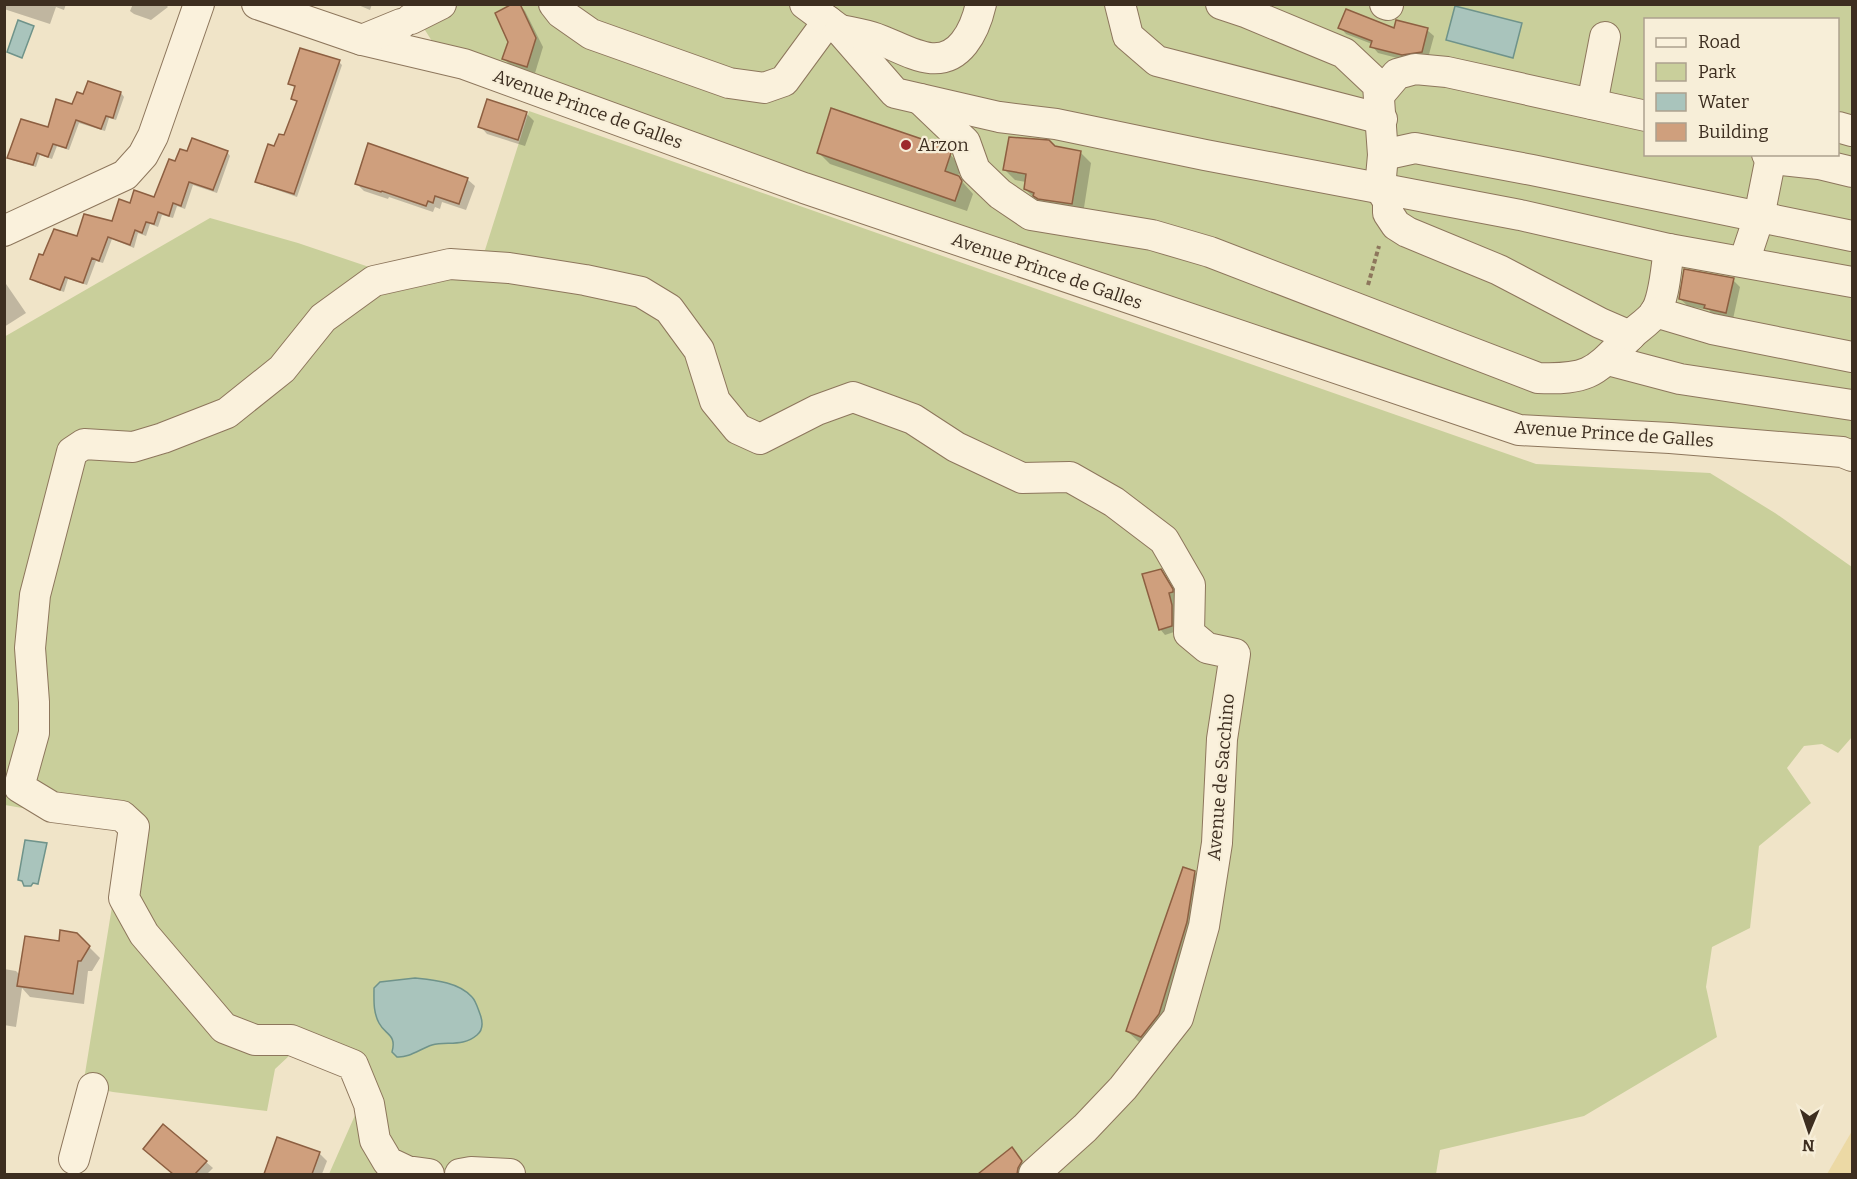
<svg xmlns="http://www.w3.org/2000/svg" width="1857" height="1179" font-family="Bitter,serif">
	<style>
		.green { fill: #c9cf9b; fill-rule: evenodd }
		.sand { fill: #ecd9a5 }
		.water { fill: #a9c4bc; stroke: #6f938a; stroke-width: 1.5 }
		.shadow { fill: #0003 }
		.building { fill: #cf9f7d; stroke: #8d5f41; stroke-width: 1.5 }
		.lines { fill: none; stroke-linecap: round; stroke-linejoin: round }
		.minor-casing { stroke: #8d765c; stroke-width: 32 }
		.path { stroke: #8d765c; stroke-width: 4; stroke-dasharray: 4.5 3; stroke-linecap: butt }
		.minor { stroke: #faf1dc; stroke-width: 30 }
		.poi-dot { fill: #9e2a2b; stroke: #f7eed8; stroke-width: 2 }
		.labels { text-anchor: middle; stroke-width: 4.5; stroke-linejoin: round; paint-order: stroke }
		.street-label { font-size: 18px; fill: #3d2e20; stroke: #f7eed8 }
		.poi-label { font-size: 18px; fill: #3d2e20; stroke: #f7eed8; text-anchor: start }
	</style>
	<rect width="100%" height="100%" fill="#f0e4c8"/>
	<!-- green -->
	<g class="green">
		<path d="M 409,5 L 1852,5 L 1852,442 L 1528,418 L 437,49 ZM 1646,20 L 1838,20 L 1838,154 L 1646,154 Z"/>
		<path d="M 529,111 L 1536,464 L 1710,473 L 1775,513 L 1852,567 L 1852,737 L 1838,753 L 1822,744 L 1804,746 L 1787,768 L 1811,803 L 1759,846 L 1750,928 L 1712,947 L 1706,987 L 1717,1037 L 1584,1116 L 1440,1150 L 1436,1174 L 329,1174 L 356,1113 L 358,1086 L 342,1066 L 290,1055 L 275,1069 L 267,1111 L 113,1092 L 83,1086 L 125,826 L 5,805 L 4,337 L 210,218 L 298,243 L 378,270 L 485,250 Z"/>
	</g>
	<!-- sand -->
	<path class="sand" d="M 1852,1131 L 1852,1174 L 1827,1174 Z"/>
	<!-- water -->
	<g class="water">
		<path d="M 1455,6 L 1522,23 L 1513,58 L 1446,40 Z"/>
		<path d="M 18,20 L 34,26 L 22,58 L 7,52 Z"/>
		<path d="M 25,840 L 47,843 L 38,884 L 33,883 L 31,886 L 24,886 L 22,881 L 18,880 Z"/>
		<path d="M 415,978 C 434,980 459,982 472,997 C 476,1001 478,1009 480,1014 C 483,1022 483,1030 477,1035 C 463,1047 447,1041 432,1045 C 420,1049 409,1058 397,1057 L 392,1052 C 397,1034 385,1035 379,1023 C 373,1012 374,1000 374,988 L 380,982 Z"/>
	</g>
	<!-- shadow -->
	<g class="shadow">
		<path d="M 4,4 L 66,4 L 64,10 L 56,7 L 50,24 L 4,9 Z"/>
		<path d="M 133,4 L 165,4 L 168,7 L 151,20 L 134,14 L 130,11 Z"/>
		<path d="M 356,4 L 372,4 L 370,10 Z"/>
		<path d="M 519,4 L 525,11 L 543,47 L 535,73 L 511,66 L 504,59 Z"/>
		<path d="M 1340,27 L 1427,30 L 1434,36 L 1428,58 L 1409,61 L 1378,53 L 1372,46 L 1372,44 L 1346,34 Z"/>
		<path d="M 339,62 L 342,65 L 297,197 L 260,184 L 257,181 L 275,148 L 285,137 L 298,102 L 293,98 L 296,88 L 290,84 Z"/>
		<path d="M 89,83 L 121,93 L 124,97 L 116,120 L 109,118 L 105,131 L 79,123 L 69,150 L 57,146 L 52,159 L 40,155 L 36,167 L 12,160 L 9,157 L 49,129 L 84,96 Z"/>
		<path d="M 526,113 L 534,121 L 525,146 L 487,134 L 480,126 Z"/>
		<path d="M 1055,147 L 1080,152 L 1091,163 L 1083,214 L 1036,200 L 1025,189 L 1026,182 L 1015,180 L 1004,169 Z"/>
		<path d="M 944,148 L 961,166 L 958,177 L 973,194 L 967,211 L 830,164 L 818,152 Z"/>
		<path d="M 227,152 L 230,156 L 217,193 L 193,185 L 185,209 L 177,206 L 173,218 L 162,215 L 158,227 L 150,224 L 146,236 L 138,233 L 134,248 L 112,239 L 103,263 L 96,261 L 87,285 L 68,279 L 64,292 L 36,282 L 32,278 L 44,257 L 78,238 L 114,222 L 131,205 L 155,199 L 176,163 L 188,153 Z"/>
		<path d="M 467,179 L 475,186 L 466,210 L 442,202 L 440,209 L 435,207 L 433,212 L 389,197 L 388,199 L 364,191 L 357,184 Z"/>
		<path d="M 1733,280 L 1740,287 L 1733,319 L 1713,315 L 1709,310 L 1688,306 L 1680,299 Z"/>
		<path d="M 4,281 L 26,313 L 4,327 Z"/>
		<path d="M 1160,571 L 1166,576 L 1178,596 L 1174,599 L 1177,611 L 1177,631 L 1165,635 L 1160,629 Z"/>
		<path d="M 1194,872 L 1206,884 L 1153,1047 L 1139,1042 L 1127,1031 Z"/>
		<path d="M 76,934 L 100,958 L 92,971 L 88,971 L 84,1004 L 30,997 L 22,988 L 16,1027 L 4,1025 L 4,969 L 16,971 L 21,976 L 60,943 Z"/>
		<path d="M 278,1139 L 320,1154 L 327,1161 L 322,1174 L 266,1174 Z"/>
		<path d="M 1015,1152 L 1025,1166 L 1020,1174 L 1005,1174 L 996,1160 Z"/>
		<path d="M 151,1156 L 206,1162 L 213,1168 L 207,1174 L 174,1174 Z"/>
	</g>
	<!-- building -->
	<g class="building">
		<path d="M 512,4 L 520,4 L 536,38 L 527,67 L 502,59 L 508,42 L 495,13 Z"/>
		<path d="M 1346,9 L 1394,28 L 1396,20 L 1428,28 L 1422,52 L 1402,55 L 1370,47 L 1372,41 L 1338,28 Z"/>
		<path d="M 300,48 L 340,60 L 294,194 L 255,182 L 268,144 L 274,146 L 279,134 L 284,135 L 297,101 L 291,99 L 295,86 L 288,84 Z"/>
		<path d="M 88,81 L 121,92 L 113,118 L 106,116 L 101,129 L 76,120 L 66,148 L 53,144 L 48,157 L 37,153 L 33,165 L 7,158 L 21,119 L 48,127 L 56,99 L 72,104 L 77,92 L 83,94 Z"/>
		<path d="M 487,99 L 527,112 L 518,140 L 478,127 Z"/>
		<path d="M 831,108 L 945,147 L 951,153 L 945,171 L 959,176 L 962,181 L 955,201 L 817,153 Z"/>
		<path d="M 1009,137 L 1049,140 L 1055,146 L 1081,151 L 1072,204 L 1038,199 L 1033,196 L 1034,193 L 1024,189 L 1026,174 L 1003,170 Z"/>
		<path d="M 192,138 L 228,151 L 213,190 L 189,182 L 181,206 L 173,203 L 169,216 L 158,212 L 154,224 L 146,222 L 142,233 L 135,230 L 130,245 L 108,237 L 99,261 L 92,258 L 83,283 L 65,277 L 60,290 L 30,279 L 39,254 L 43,255 L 54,229 L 77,236 L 84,214 L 112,221 L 119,199 L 130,203 L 134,190 L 154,197 L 169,159 L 175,161 L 180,149 L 187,151 Z"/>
		<path d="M 368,143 L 468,178 L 459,204 L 435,196 L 433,203 L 428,201 L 426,206 L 382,191 L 381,192 L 355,184 Z"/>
		<path d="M 1684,269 L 1734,278 L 1726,313 L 1704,308 L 1705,305 L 1679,299 Z"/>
		<path d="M 1161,569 L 1173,589 L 1173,592 L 1169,593 L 1172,605 L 1172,626 L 1159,630 L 1142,574 Z"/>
		<path d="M 1183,867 L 1195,871 L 1187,922 L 1159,1014 L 1141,1037 L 1126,1031 Z"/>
		<path d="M 60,930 L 77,933 L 90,946 L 81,961 L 78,961 L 73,994 L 17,986 L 25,936 L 59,941 Z"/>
		<path d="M 163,1124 L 207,1161 L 195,1174 L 173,1174 L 143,1149 Z"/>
		<path d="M 277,1137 L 320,1152 L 312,1174 L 264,1174 Z"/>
		<path d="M 1012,1147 L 1022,1161 L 1018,1168 L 1017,1174 L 978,1174 Z"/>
	</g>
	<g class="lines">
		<defs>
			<g id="minor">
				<path d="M 257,4 L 362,40 L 464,64 L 804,188 L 1519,430 L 1670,438 L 1842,452 L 1852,456"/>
				<path d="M 554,4 L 561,13 L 591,34 L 729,83 L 764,88 L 784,81 L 828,21"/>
				<path d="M 805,4 L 840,30 L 895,93 L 999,117 L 1056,124 L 1205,155 L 1520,215 L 1669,249 L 1852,282"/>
				<path d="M 1120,4 L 1128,36 L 1157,61 L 1382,119"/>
				<path d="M 1221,4 L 1245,12 L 1344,53 L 1378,85 L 1383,155 L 1380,188 L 1388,201 L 1388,213 L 1396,225 L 1407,232 L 1499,270 L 1600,323 L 1630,336"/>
				<path d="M 1385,4 L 1388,5"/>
				<path d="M 411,19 L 441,4"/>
				<path d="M 840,30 C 851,32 862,34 872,37 C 904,47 938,76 964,43 C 972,33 978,17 981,4"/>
				<path d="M 362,40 L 401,24"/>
				<path d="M 1380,94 L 1397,74 L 1415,69 L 1447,72 L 1646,116"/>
				<path d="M 920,99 L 965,142 L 975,170 L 1000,194 L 1031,215 L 1152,235 L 1210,252 L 1538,378 C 1592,380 1595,371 1631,335 C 1638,328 1649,321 1655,313 C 1665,297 1666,267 1669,249"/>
				<path d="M 1592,104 L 1605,37"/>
				<path d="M 1838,127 L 1852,131"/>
				<path d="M 1767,154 L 1782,160 L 1819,164 L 1852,172"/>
				<path d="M 1383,155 L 1415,148 L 1532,170 L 1852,236"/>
				<path d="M 4,231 L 125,175 L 143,155 L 153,136 L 199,4"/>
				<path d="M 1744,262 L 1759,217 L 1771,157"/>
				<path d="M 1655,312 L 1712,329 L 1852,357"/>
				<path d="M 1608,360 L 1680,379 L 1852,405"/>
				<path d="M 74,1159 L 93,1088"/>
				<path d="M 429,1174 L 407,1171 L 388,1162 L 375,1140 L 369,1104 L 353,1065 L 291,1040 L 255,1040 L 224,1028 L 144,934 L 124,898 L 134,827 L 122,816 L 52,807 L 19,787 L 34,733 L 34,702 L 30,648 L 35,595 L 72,452 L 84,444 L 133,447 L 163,438 L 227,413 L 282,369 L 323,318 L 374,281 L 450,264 L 509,268 L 585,280 L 641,292 L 669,309 L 699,350 L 715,401 L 738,429 L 760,439 L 817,410 L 853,397 L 913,419 L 956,447 L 1022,478 L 1070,477 L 1114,502 L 1164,540 L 1190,585 L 1189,633 L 1207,648 L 1235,654 L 1222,739 L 1217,843 L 1204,926 L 1178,1018 L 1123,1088 L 1085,1128 L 1034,1174"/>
				<path d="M 460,1174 L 471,1172 L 510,1174"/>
			</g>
		</defs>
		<!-- minor casing -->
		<use href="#minor" class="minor-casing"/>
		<!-- path -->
		<path class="path" d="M 1368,285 L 1379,246"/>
		<!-- minor -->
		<use href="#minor" class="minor"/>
	</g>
	<!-- markers -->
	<circle class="poi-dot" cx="906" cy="145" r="6"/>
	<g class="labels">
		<!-- street labels -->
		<g class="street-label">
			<text transform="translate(588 109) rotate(20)" y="6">Avenue Prince de Galles</text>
			<text transform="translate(1047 271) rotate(19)" y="6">Avenue Prince de Galles</text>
			<text transform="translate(1614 434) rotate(4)" y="6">Avenue Prince de Galles</text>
			<text transform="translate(1221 777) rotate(-85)" y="6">Avenue de Sacchino</text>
		</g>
		<!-- poi labels -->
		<g class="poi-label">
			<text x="918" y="151">Arzon</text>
		</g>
	</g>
	<!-- border -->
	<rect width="1857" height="1179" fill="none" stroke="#3d2e20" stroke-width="12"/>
	<!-- legend -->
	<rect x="1644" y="18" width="195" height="138" fill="#f7eed8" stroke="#ada18e" stroke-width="1.5"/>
	<rect x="1656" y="38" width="30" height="9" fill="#faf1dc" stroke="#ada18e" stroke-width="1.5"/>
	<text x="1698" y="48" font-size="18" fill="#3d2e20">Road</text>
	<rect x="1656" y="63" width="30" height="18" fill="#c9cf9b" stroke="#ada18e" stroke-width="1.5"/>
	<text x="1698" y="78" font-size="18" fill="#3d2e20">Park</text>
	<rect x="1656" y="93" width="30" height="18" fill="#a9c4bc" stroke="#ada18e" stroke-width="1.5"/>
	<text x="1698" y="108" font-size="18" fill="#3d2e20">Water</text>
	<rect x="1656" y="123" width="30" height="18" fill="#cf9f7d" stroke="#ada18e" stroke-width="1.5"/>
	<text x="1698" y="138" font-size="18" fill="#3d2e20">Building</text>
	<!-- north arrow -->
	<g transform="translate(1809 1131) rotate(182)" stroke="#f7eed8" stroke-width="4.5" paint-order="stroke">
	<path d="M0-4.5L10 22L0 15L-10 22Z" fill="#3d2e20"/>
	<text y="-9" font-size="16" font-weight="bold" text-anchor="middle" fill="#3d2e20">N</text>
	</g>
</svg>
